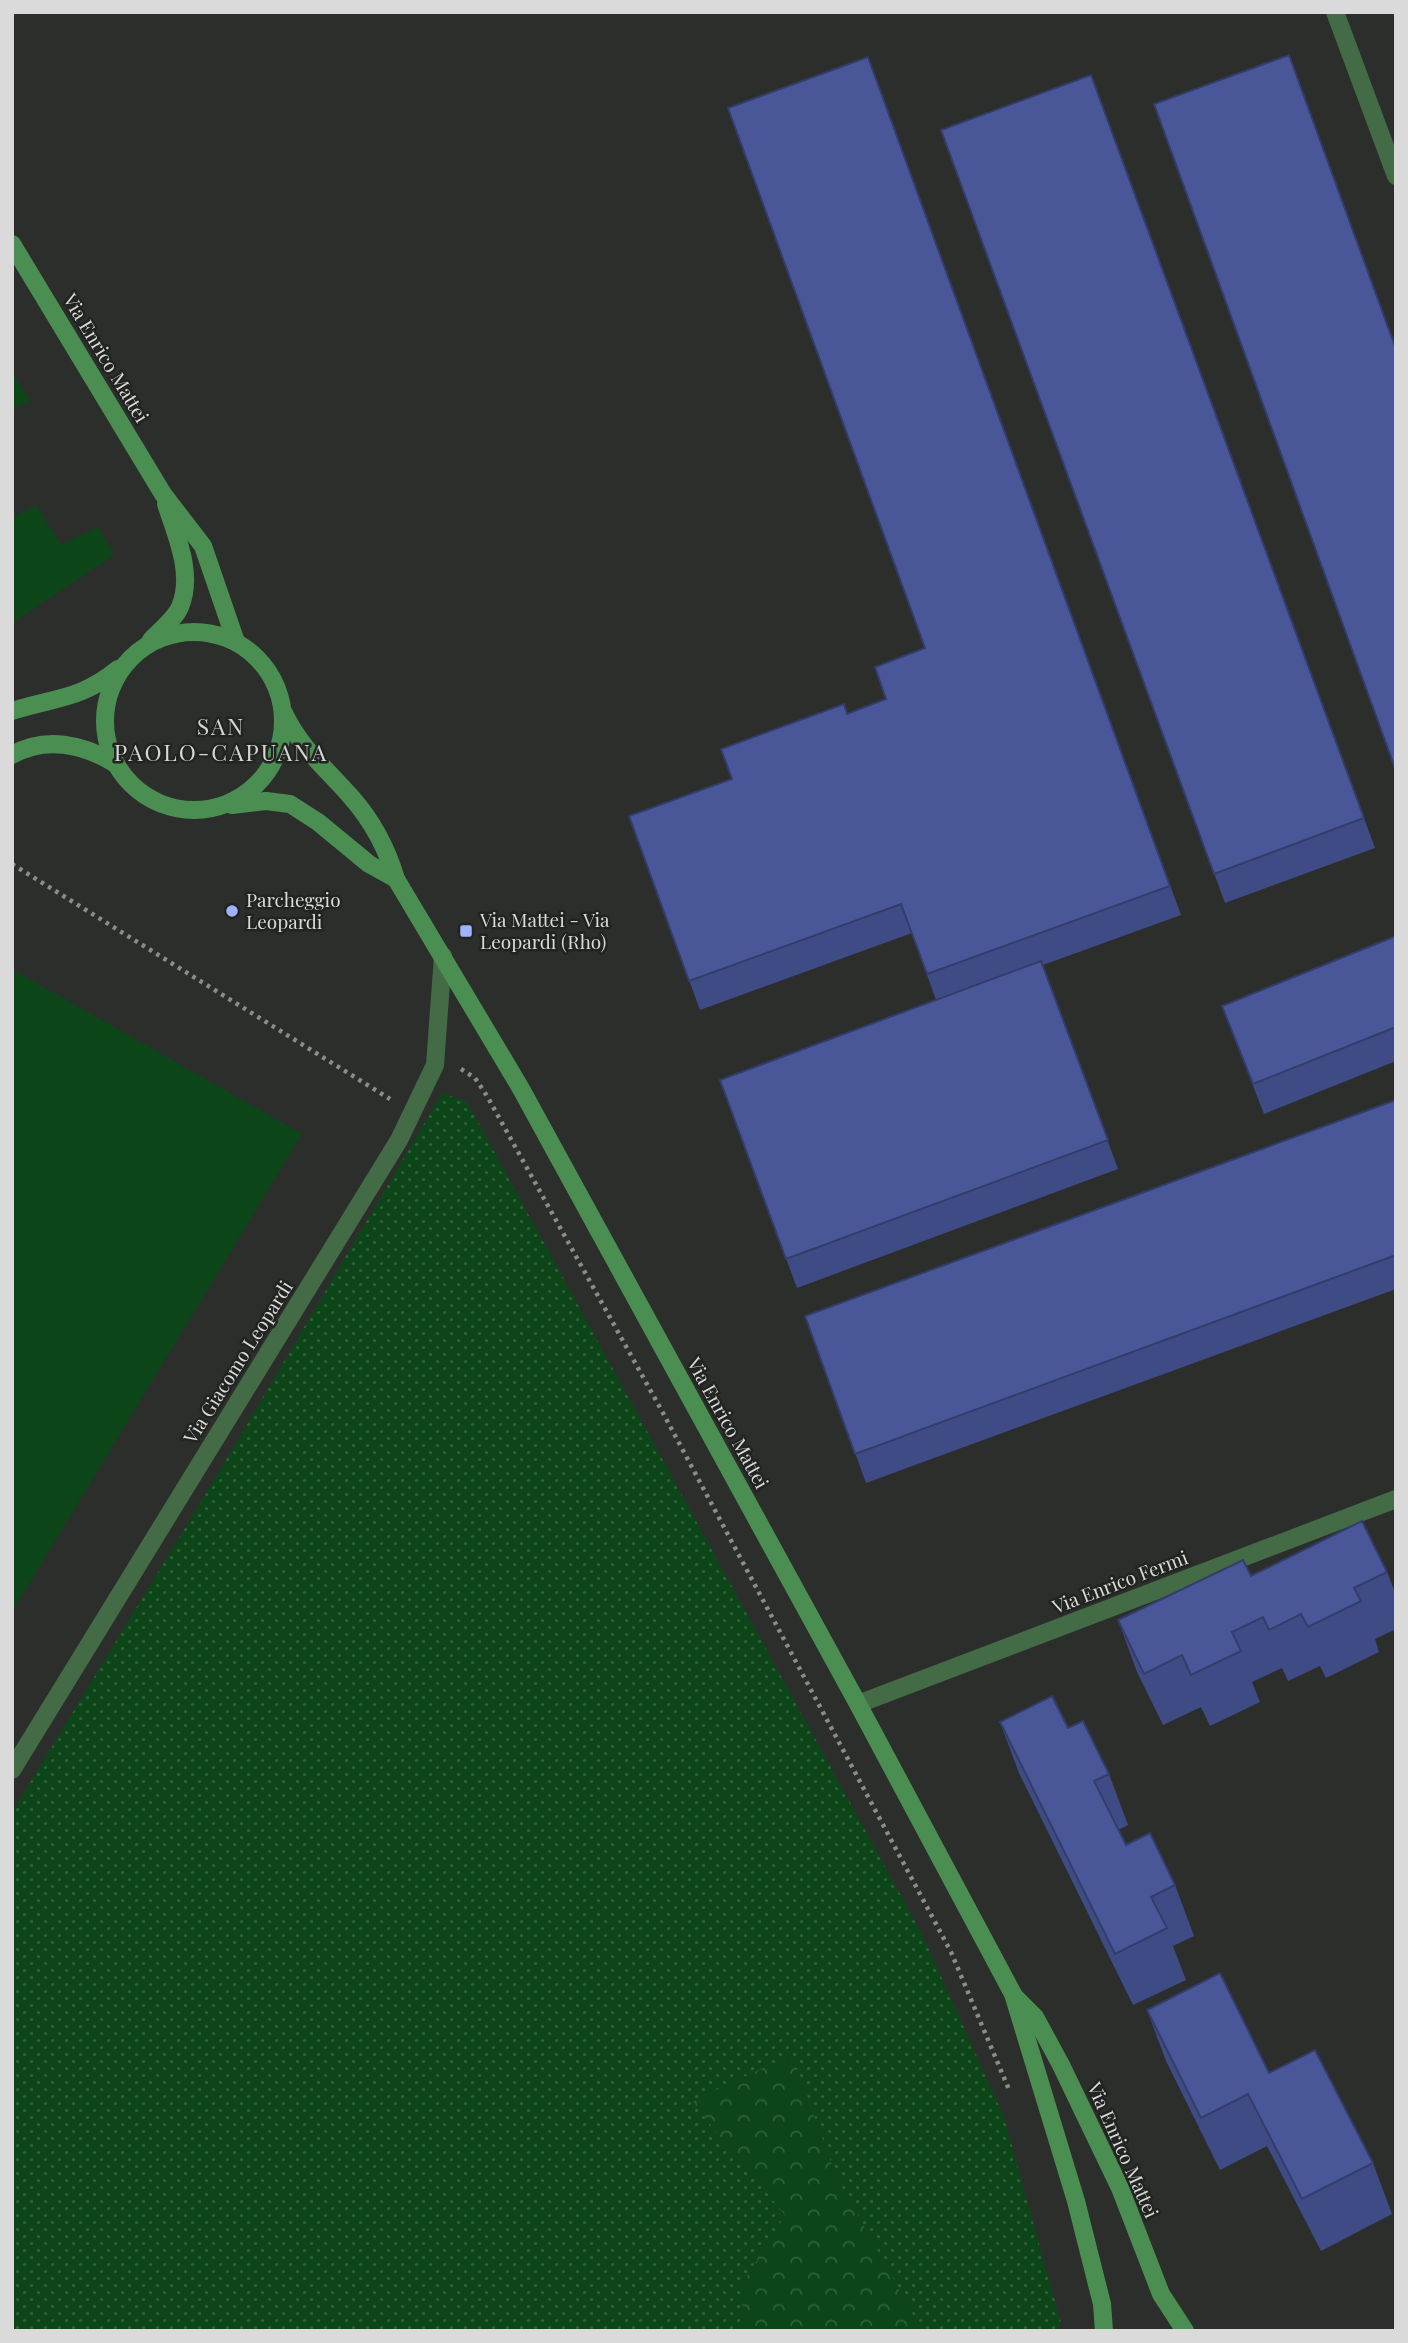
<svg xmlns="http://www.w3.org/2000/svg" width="1408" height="2343" font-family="'Playfair Display',serif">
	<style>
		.grass { fill: url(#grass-dots) }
		.forest { fill: url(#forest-crowns) }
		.garden { fill: #0c4618 }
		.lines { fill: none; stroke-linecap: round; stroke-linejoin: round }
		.path { stroke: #8b8c8b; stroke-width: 4.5; stroke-dasharray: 3.5 5; stroke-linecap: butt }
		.street { stroke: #436c46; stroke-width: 18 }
		.secondary { stroke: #4b8e52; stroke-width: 18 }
		.wall { fill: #3f4b84 }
		.building { fill: #495799; stroke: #333d6b; stroke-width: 2 }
		.poi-dot { fill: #9fb3fd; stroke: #222422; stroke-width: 2.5 }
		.labels { text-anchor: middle; stroke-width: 5; stroke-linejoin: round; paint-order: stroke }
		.street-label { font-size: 19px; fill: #d9dad9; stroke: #222422 }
		.poi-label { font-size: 19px; fill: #d9dad9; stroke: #222422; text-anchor: start }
		.quarter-label { font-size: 23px; letter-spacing: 2px; fill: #d3d5d3; stroke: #222422 }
	</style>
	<defs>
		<pattern id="grass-dots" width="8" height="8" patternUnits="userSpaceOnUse" patternTransform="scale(1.75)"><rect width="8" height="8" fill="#0c4618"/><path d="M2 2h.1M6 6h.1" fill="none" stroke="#2f6039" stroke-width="1.8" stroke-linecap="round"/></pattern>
		<pattern id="forest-crowns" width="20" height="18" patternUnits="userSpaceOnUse" patternTransform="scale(1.75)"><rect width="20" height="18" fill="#0c4618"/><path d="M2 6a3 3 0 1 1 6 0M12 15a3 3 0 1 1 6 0" fill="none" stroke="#2f6039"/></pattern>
	</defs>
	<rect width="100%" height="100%" fill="#2c2e2c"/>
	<!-- grass -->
	<path class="grass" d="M 442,1093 L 467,1102 L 923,1936 L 1004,2117 L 1061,2323 L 1059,2331 L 922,2331 L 835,2174 L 792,2054 L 692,2102 L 786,2215 L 741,2286 L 744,2331 L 12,2331 L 12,1812 L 219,1472 Z"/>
	<!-- forest -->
	<path class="forest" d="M 792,2054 L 835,2174 L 922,2331 L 744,2331 L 741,2286 L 785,2215 L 692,2102 Z"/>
	<!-- garden -->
	<g class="garden">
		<path d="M 12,372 L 30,401 L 12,410 Z"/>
		<path d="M 36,505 L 61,545 L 98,527 L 114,555 L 12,623 L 12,518 Z"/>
		<path d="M 12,969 L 302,1134 L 12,1612 Z"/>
	</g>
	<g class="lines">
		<!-- path -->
		<g class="path">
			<path d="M 12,864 L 390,1099"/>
			<path d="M 461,1069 L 475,1078 L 487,1096 L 663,1413 L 951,1952 L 1010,2092"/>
		</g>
		<!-- street -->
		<g class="street">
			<path d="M 1335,12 L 1396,176"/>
			<path d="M 858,1704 L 1396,1499"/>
			<path d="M 12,1770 L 399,1140 L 435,1065 L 443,956"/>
		</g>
		<!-- secondary -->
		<g class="secondary">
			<path d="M 12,244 L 163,494 L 203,546 L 236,642"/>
			<circle cx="194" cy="721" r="89"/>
			<path d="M 151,640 C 160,630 175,619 180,607 C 194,574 176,535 166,504"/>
			<path d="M 12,711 C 56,697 80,700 118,669"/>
			<path d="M 284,713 C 301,749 326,768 352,798 C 373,822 387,849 396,879 L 520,1087 L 858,1704 L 1013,1994 L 1076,2201 L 1102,2304 L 1104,2331"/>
			<path d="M 12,755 C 45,736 83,744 114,763"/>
			<path d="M 232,805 L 266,801 L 290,804 L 318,822 L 369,864 L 396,879"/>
			<path d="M 1014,1996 L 1035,2017 L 1061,2065 L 1120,2188 L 1161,2294 L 1185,2331"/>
		</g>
	</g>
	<!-- wall -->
	<g class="wall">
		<path d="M 868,57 L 1181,915 L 1043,965 L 1118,1169 L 797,1288 L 720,1080 L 936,1000 L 912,933 L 700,1010 L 629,816 L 732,779 L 847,714 L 886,699 L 925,648 Z"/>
		<path d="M 1091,75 L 1375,848 L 1225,903 L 941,130 Z"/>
		<path d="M 1396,936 L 1396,1061 L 1264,1114 L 1222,1006 Z"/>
		<path d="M 1396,1100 L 1396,1289 L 866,1483 L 805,1316 Z"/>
		<path d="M 1387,1572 L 1396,1595 L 1396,1629 L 1375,1639 L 1379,1652 L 1326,1678 L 1320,1666 L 1288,1681 L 1282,1668 L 1252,1682 L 1260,1702 L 1210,1726 L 1201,1707 L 1163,1725 L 1137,1672 L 1118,1620 L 1251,1576 Z"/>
		<path d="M 1000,1722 L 1109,1774 L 1128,1825 L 1118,1830 L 1126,1845 L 1175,1885 L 1194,1936 L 1173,1946 L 1186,1980 L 1133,2005 L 1019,1773 Z"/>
		<path d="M 1147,2010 L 1269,2073 L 1373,2163 L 1392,2214 L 1321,2251 L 1267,2146 L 1220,2170 L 1166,2061 Z"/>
	</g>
	<!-- building -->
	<g class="building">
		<path d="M 1289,55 L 1396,349 L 1396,771 L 1154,104 Z"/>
		<path d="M 868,57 L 1170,886 L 927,974 L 901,904 L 689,981 L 629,816 L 732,779 L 721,749 L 844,704 L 847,714 L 886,699 L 875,667 L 925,648 L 728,108 Z"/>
		<path d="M 1091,75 L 1364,818 L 1214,874 L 941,130 Z"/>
		<path d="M 1396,936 L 1396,1027 L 1253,1084 L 1222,1006 Z"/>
		<path d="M 1041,961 L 1108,1140 L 786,1259 L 720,1080 Z"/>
		<path d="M 1396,1100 L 1396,1255 L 855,1454 L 805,1316 Z"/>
		<path d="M 1362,1521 L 1387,1572 L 1354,1588 L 1361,1601 L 1308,1627 L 1301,1614 L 1269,1630 L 1263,1617 L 1232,1632 L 1241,1651 L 1191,1675 L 1182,1655 L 1144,1674 L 1118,1620 L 1243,1560 L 1251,1576 Z"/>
		<path d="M 1052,1696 L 1068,1728 L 1083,1721 L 1109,1774 L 1094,1781 L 1126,1845 L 1150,1833 L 1175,1885 L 1151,1897 L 1167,1928 L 1115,1954 L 1000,1722 Z"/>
		<path d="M 1220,1973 L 1269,2073 L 1315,2050 L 1373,2163 L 1302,2199 L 1248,2094 L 1201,2118 L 1147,2010 Z"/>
	</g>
	<!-- markers -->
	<g class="poi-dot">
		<circle cx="232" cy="911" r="7"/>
		<rect x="459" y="924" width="14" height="14" rx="3.5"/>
	</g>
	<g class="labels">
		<!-- street labels -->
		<g class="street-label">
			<text transform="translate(106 358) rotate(59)" y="7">Via Enrico Mattei</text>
			<text transform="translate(238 1362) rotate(-58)" y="7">Via Giacomo Leopardi</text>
			<text transform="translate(728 1423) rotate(61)" y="7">Via Enrico Mattei</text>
			<text transform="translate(1120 1582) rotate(-21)" y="7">Via Enrico Fermi</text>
			<text transform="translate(1123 2150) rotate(66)" y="7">Via Enrico Mattei</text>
		</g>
		<!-- poi labels -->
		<g class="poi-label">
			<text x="246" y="907">Parcheggio<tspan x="246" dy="22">Leopardi</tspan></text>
			<text x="480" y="927">Via Mattei - Via<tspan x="480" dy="22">Leopardi (Rho)</tspan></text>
		</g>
		<!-- quarter labels -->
		<g class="quarter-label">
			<text x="221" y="735">SAN<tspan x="221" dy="26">PAOLO-CAPUANA</tspan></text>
		</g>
	</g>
	<!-- border -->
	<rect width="1408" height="2343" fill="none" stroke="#d9dad9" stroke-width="28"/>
</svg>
